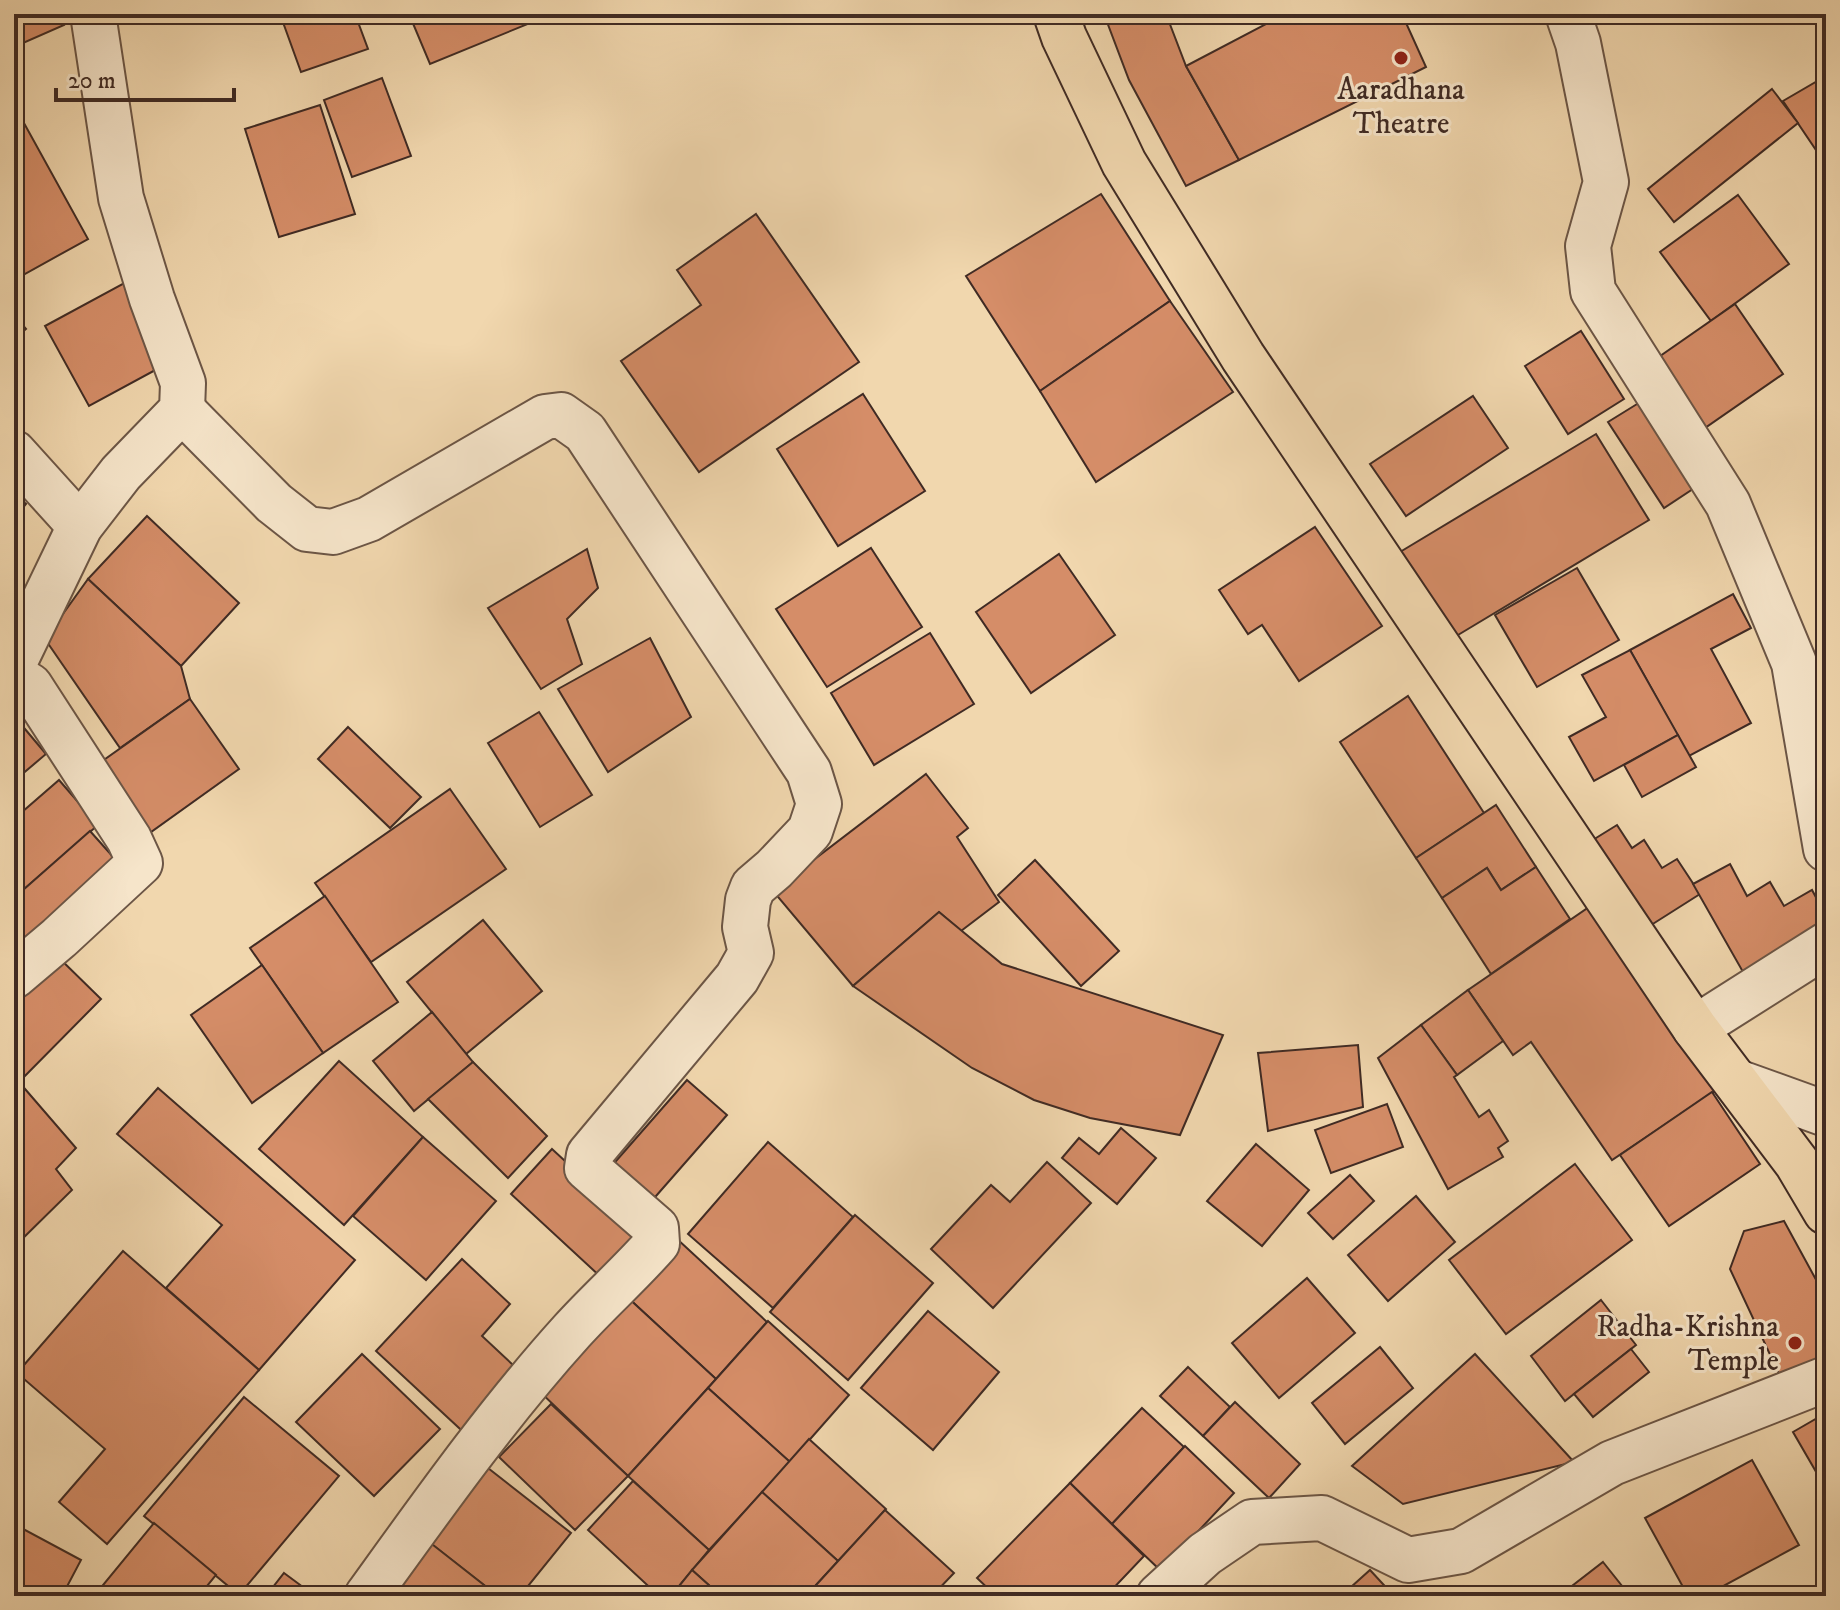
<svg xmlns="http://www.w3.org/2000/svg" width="1840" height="1610" font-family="'IM FELL DW Pica',serif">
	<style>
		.building { fill: #d58d68; stroke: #402b24; stroke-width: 2 }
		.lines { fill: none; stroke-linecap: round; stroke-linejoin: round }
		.minor-casing { stroke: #6c5646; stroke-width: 48 }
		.major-casing { stroke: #402b24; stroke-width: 48 }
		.minor { stroke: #f6e5ca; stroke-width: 44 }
		.major { stroke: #f1d7ae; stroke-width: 44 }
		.poi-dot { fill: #8f2418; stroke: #f6e5ca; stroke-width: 3 }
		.labels { text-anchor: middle; stroke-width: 6; stroke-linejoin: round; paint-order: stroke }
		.poi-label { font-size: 30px; fill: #402b24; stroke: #f6e5ca }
	</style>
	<rect width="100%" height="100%" fill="#f1d7ae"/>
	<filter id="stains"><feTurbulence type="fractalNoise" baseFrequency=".0025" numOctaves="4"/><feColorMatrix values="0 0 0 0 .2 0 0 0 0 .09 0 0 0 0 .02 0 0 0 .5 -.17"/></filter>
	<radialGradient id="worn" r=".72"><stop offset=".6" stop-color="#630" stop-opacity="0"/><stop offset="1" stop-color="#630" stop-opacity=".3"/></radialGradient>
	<!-- building -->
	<g class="building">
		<path d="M 14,14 L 59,14 L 64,25 L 14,47 Z"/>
		<path d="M 280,14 L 355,14 L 368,49 L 301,72 Z"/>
		<path d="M 409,14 L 552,14 L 430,64 Z"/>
		<path d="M 1104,14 L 1166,14 L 1186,66 L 1239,160 L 1186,186 L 1129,80 Z"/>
		<path d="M 1285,14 L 1402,14 L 1426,67 L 1239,160 L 1186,66 Z"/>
		<path d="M 1826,76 L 1826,165 L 1783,101 Z"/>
		<path d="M 382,78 L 411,156 L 352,177 L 324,100 Z"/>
		<path d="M 1772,89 L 1798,123 L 1674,222 L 1648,189 Z"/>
		<path d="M 14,105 L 88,239 L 14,280 Z"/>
		<path d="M 320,105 L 355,214 L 279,237 L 245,129 Z"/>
		<path d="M 1101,194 L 1170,301 L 1040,391 L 966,276 Z"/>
		<path d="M 1738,195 L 1789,264 L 1711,321 L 1660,252 Z"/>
		<path d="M 756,214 L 859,362 L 699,472 L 621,361 L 701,305 L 677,270 Z"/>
		<path d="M 128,281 L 172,361 L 89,406 L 45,326 Z"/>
		<path d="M 1170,301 L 1233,392 L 1096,482 L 1040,391 Z"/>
		<path d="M 1735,304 L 1783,374 L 1702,430 L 1653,361 Z"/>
		<path d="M 14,315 L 26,329 L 14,339 Z"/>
		<path d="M 1581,331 L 1624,399 L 1568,434 L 1525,366 Z"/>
		<path d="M 863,394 L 925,491 L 838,546 L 777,449 Z"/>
		<path d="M 1473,396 L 1508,448 L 1406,516 L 1370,464 Z"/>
		<path d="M 1650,396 L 1705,481 L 1664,508 L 1608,422 Z"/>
		<path d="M 1596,434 L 1649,520 L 1453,638 L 1400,552 Z"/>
		<path d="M 14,494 L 26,504 L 14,519 Z"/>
		<path d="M 147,516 L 239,603 L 181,666 L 88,579 Z"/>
		<path d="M 1315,527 L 1382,626 L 1299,681 L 1262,625 L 1248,634 L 1219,590 Z"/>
		<path d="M 871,548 L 922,627 L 827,687 L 776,609 Z"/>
		<path d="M 587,549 L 598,588 L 567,619 L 582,664 L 541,689 L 488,608 Z"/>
		<path d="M 1059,554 L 1115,635 L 1031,693 L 976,612 Z"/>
		<path d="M 1577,568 L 1619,640 L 1537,687 L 1495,615 Z"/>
		<path d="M 88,579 L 181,666 L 190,699 L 120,748 L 45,639 Z"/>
		<path d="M 1733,594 L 1751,628 L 1711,649 L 1751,723 L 1689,756 L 1630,650 Z"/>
		<path d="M 930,633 L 974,704 L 874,765 L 831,693 Z"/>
		<path d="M 650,638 L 691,717 L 608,772 L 558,689 Z"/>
		<path d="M 1630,650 L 1678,735 L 1594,781 L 1569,737 L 1606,717 L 1582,675 Z"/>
		<path d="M 1408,696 L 1484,813 L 1416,858 L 1340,742 Z"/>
		<path d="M 190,699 L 239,769 L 151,832 L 101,762 Z"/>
		<path d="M 539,712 L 592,795 L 540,827 L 488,743 Z"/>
		<path d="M 14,716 L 46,754 L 14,781 Z"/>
		<path d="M 348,727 L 421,797 L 390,828 L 318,759 Z"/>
		<path d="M 1678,735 L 1696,767 L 1642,797 L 1624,765 Z"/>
		<path d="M 926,774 L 968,828 L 957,837 L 999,902 L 961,931 L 939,912 L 853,986 L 773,891 Z"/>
		<path d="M 59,780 L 98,825 L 14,898 L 14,819 Z"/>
		<path d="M 450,789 L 506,869 L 371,962 L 315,883 Z"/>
		<path d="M 1496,805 L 1536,867 L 1501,890 L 1487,868 L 1442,898 L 1416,858 Z"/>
		<path d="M 1617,825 L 1632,848 L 1644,840 L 1662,868 L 1677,859 L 1700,894 L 1648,927 L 1588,843 Z"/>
		<path d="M 90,831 L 123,868 L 14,963 L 14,898 Z"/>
		<path d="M 1035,860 L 1119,951 L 1081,986 L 998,895 Z"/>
		<path d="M 1730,864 L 1747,896 L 1770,882 L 1784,906 L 1812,890 L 1826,916 L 1826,935 L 1747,979 L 1693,884 Z"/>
		<path d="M 1536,867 L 1570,919 L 1491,974 L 1442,898 L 1487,868 L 1501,890 Z"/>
		<path d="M 325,896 L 398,1002 L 323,1053 L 250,948 Z"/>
		<path d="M 1592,905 L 1718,1089 L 1612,1160 L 1531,1042 L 1513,1055 L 1468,990 Z"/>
		<path d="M 939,912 L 1002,964 L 1223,1035 L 1180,1135 L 1090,1118 L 1034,1100 L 972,1068 L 853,986 Z"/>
		<path d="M 483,920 L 542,991 L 466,1054 L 407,982 Z"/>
		<path d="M 52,951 L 101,999 L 14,1087 L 14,989 Z"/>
		<path d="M 262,965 L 323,1053 L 252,1103 L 191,1015 Z"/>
		<path d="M 1468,990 L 1503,1041 L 1457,1075 L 1421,1025 Z"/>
		<path d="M 432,1012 L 473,1062 L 414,1111 L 373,1061 Z"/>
		<path d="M 1421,1025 L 1457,1075 L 1454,1077 L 1479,1117 L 1489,1110 L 1508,1141 L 1498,1148 L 1503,1157 L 1448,1189 L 1378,1058 Z"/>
		<path d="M 1358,1045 L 1363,1107 L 1268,1131 L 1258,1053 Z"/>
		<path d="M 339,1061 L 423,1137 L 344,1225 L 259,1149 Z"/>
		<path d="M 473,1062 L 547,1136 L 508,1178 L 428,1099 Z"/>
		<path d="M 687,1080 L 727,1115 L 642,1212 L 602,1177 Z"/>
		<path d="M 19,1082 L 76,1148 L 56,1169 L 72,1190 L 14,1247 L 14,1087 Z"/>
		<path d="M 158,1088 L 355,1260 L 259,1370 L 166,1288 L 222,1225 L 117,1134 Z"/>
		<path d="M 1712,1092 L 1760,1164 L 1669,1226 L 1620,1155 Z"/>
		<path d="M 1387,1104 L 1403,1147 L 1331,1173 L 1315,1130 Z"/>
		<path d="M 1121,1128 L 1156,1158 L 1117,1204 L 1062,1158 L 1079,1138 L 1099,1154 Z"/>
		<path d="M 423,1137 L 496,1201 L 426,1280 L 353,1216 Z"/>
		<path d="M 768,1142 L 853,1217 L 773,1308 L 688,1234 Z"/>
		<path d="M 1256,1144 L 1309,1190 L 1262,1246 L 1207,1201 Z"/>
		<path d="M 552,1149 L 644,1234 L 603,1279 L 511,1194 Z"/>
		<path d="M 1047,1162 L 1091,1203 L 993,1308 L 931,1249 L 991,1185 L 1010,1202 Z"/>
		<path d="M 1575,1164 L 1632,1240 L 1506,1334 L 1449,1260 Z"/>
		<path d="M 1350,1175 L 1374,1201 L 1333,1239 L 1308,1213 Z"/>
		<path d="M 1416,1196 L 1455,1242 L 1388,1301 L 1348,1255 Z"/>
		<path d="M 855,1215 L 933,1283 L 848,1380 L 770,1312 Z"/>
		<path d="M 1784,1221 L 1826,1298 L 1826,1388 L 1796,1410 L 1730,1269 L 1744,1231 Z"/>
		<path d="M 676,1238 L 767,1322 L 716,1379 L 625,1295 Z"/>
		<path d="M 123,1251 L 259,1370 L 107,1544 L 59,1502 L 105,1449 L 17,1373 Z"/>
		<path d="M 462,1259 L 510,1304 L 482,1336 L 529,1380 L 472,1440 L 376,1351 Z"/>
		<path d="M 1307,1278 L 1355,1333 L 1279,1398 L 1232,1343 Z"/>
		<path d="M 625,1295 L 716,1379 L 628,1476 L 538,1390 Z"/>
		<path d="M 1601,1300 L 1636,1345 L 1565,1401 L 1531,1356 Z"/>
		<path d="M 928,1311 L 999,1372 L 933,1450 L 861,1388 Z"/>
		<path d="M 768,1321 L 849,1395 L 790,1462 L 708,1388 Z"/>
		<path d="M 1380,1347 L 1413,1388 L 1345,1444 L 1312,1403 Z"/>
		<path d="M 1631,1349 L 1649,1372 L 1593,1417 L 1574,1394 Z"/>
		<path d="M 362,1354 L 440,1429 L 374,1496 L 296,1422 Z"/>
		<path d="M 1475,1354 L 1574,1462 L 1403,1504 L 1352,1466 Z"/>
		<path d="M 1188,1367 L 1230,1407 L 1203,1436 L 1160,1396 Z"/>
		<path d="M 708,1388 L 790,1462 L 709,1550 L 628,1476 Z"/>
		<path d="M 244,1397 L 339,1476 L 239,1595 L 144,1516 Z"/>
		<path d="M 1235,1402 L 1300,1464 L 1269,1498 L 1203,1436 Z"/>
		<path d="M 551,1404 L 628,1476 L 575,1530 L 499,1457 Z"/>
		<path d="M 1142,1408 L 1184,1447 L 1112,1524 L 1070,1483 Z"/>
		<path d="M 1826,1413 L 1826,1489 L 1793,1432 Z"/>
		<path d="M 809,1439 L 886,1509 L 838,1561 L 762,1492 Z"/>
		<path d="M 1185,1446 L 1234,1493 L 1161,1571 L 1112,1524 Z"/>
		<path d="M 1752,1460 L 1799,1545 L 1705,1596 L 1688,1596 L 1645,1518 Z"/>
		<path d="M 479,1461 L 571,1533 L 520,1596 L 498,1596 L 421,1536 Z"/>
		<path d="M 633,1481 L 709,1550 L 671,1596 L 659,1596 L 588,1530 Z"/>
		<path d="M 1070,1483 L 1144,1556 L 1106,1596 L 996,1596 L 977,1578 Z"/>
		<path d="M 762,1492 L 838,1561 L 806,1596 L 721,1596 L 692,1570 Z"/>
		<path d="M 885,1510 L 954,1573 L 932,1596 L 806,1596 Z"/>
		<path d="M 154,1523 L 216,1575 L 199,1596 L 94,1596 Z"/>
		<path d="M 14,1524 L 81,1560 L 62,1596 L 14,1596 Z"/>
		<path d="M 428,1541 L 498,1596 L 385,1596 Z"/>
		<path d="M 1603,1562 L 1630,1596 L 1559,1596 Z"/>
		<path d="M 692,1570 L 721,1596 L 671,1596 Z"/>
		<path d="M 1370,1570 L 1394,1596 L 1341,1596 Z"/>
		<path d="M 284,1573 L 315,1596 L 266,1596 Z"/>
	</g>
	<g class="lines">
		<defs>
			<g id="minor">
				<path d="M 1568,14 L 1578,43 L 1606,182 L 1588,246 L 1593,291 L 1728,504 L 1794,663 L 1826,849"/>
				<path d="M 182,410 L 274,503 L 307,529 L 333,532 L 369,519 L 545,417 L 561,415 L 585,432 L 809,772 L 819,804 L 810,831 L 774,869 L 753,887 L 748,900 L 745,927 L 751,953 L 737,978 L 589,1155 L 587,1168 L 656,1228 L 657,1243 C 630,1274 599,1301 572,1331 C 497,1414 432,1506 367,1596"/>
				<path d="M 14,453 L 80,526"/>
				<path d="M 14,663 L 80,526 L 121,473 L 182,410 L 183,383 L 152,299 L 121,198 L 93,14"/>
				<path d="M 14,676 L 30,686 L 129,839 L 140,863 L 59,938 L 14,976"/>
				<path d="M 1695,1028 L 1826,945"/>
				<path d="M 1737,1082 L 1826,1114"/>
				<path d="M 1159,1596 L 1205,1554 L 1252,1522 L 1322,1518 L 1408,1560 L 1461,1551 L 1612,1463 L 1826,1379"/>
			</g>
			<path id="major" d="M 1056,14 L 1064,37 L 1124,163 L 1243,357 L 1695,1028 L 1797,1163 L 1826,1212"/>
		</defs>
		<!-- minor casing -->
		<use href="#minor" class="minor-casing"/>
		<!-- major casing -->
		<use href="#major" class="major-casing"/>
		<!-- minor -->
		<use href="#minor" class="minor"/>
		<!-- major -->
		<use href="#major" class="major"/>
	</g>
	<!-- markers -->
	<g class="poi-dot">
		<circle cx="1401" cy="58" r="8"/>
		<circle cx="1795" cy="1343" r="8"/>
	</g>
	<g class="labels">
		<!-- poi labels -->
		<g class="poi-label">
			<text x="1401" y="99">Aaradhana<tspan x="1401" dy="34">Theatre</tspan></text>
			<text x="1779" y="1336" text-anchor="end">Radha-Krishna<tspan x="1779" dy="34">Temple</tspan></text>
		</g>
	</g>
	<!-- margin -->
	<rect width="1840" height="1610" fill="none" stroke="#f1d7ae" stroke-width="48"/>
	<rect x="16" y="16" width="1808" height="1578" fill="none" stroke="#402b24" stroke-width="4"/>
	<rect x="24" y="24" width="1792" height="1562" fill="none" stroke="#402b24" stroke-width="2"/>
	<!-- scale -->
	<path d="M56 88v12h178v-12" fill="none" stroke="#402b24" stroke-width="4"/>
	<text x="68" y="88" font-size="24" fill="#402b24" stroke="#f6e5ca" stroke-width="6" paint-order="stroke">20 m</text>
	<rect width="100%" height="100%" filter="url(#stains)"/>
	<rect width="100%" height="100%" fill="url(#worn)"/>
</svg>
